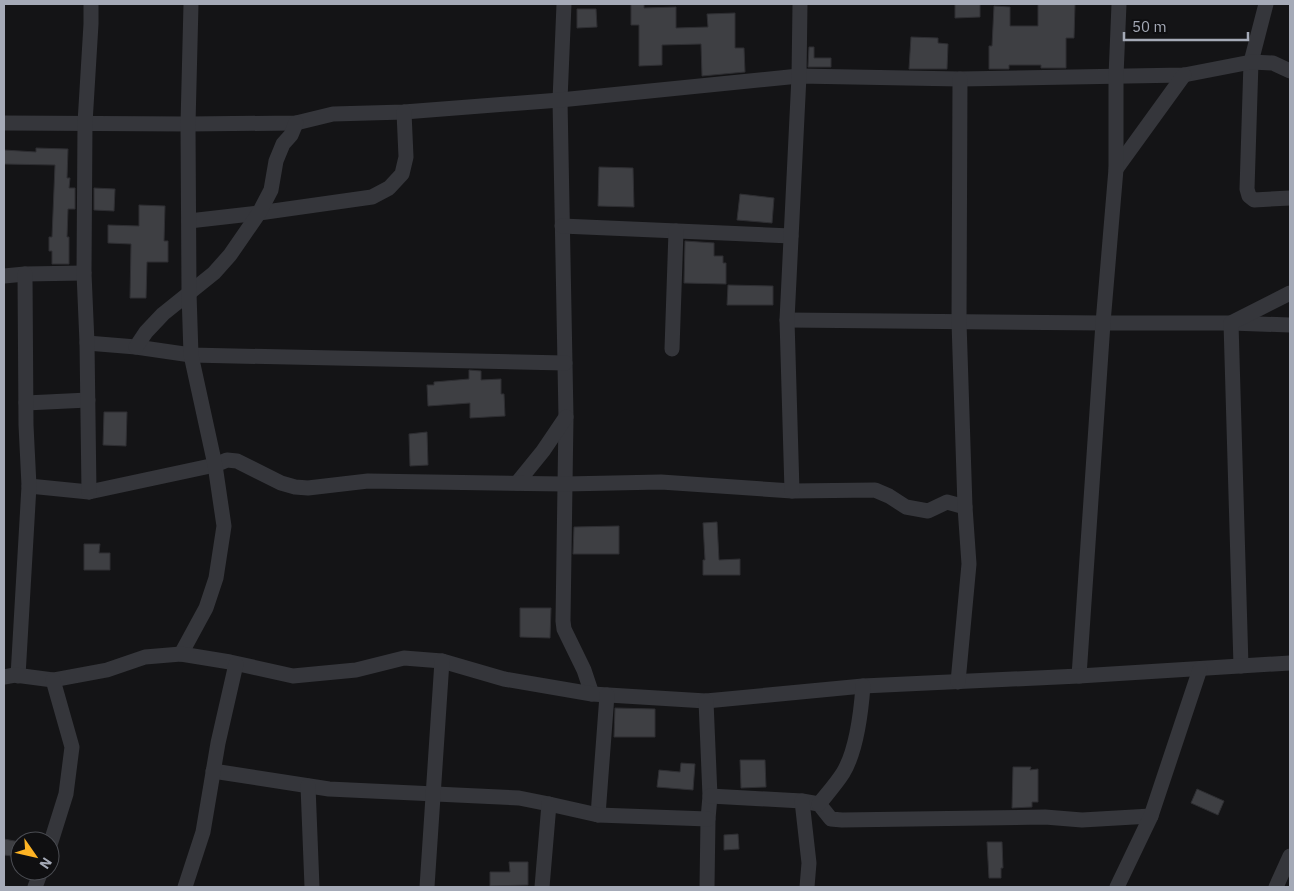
<svg xmlns="http://www.w3.org/2000/svg" width="1294" height="891" font-family="'IBM Plex Sans',sans-serif">
	<style>
		.building { fill: #3e3f43; stroke: #2e2e32 }
		.lines { fill: none; stroke-linecap: round; stroke-linejoin: round }
		.street { stroke: #35363b; stroke-width: 15 }
	</style>
	<rect width="100%" height="100%" fill="#141416"/>
	<!-- building -->
	<g class="building">
		<path d="M 631,4 L 644,4 L 644,8 L 676,7 L 676,28 L 708,27 L 707,14 L 735,13 L 735,48 L 744,48 L 745,72 L 702,76 L 701,44 L 662,45 L 662,65 L 639,66 L 639,25 L 631,25 Z"/>
		<path d="M 955,4 L 980,4 L 980,17 L 955,18 Z"/>
		<path d="M 1038,4 L 1075,4 L 1074,38 L 1066,38 L 1066,68 L 1041,68 L 1041,65 L 1009,65 L 1009,69 L 989,69 L 989,46 L 992,46 L 994,6 L 1010,7 L 1010,26 L 1038,26 Z"/>
		<path d="M 577,9 L 596,9 L 597,27 L 577,28 Z"/>
		<path d="M 911,37 L 938,38 L 938,43 L 948,44 L 947,69 L 909,69 Z"/>
		<path d="M 809,47 L 814,47 L 814,58 L 831,58 L 831,67 L 808,67 Z"/>
		<path d="M 36,148 L 68,149 L 67,178 L 70,178 L 69,188 L 75,188 L 75,209 L 68,209 L 67,237 L 69,237 L 69,264 L 52,264 L 52,251 L 49,251 L 49,237 L 52,237 L 55,165 L 4,164 L 4,150 L 36,152 Z"/>
		<path d="M 599,167 L 633,168 L 634,207 L 598,206 Z"/>
		<path d="M 94,188 L 115,189 L 114,211 L 94,210 Z"/>
		<path d="M 740,194 L 774,198 L 772,223 L 737,220 Z"/>
		<path d="M 139,205 L 165,206 L 164,241 L 168,241 L 168,262 L 147,262 L 146,298 L 130,298 L 131,244 L 108,243 L 108,225 L 139,226 Z"/>
		<path d="M 685,241 L 714,243 L 714,256 L 723,256 L 723,263 L 726,263 L 726,284 L 684,283 Z"/>
		<path d="M 728,285 L 773,286 L 773,305 L 727,305 Z"/>
		<path d="M 469,370 L 481,371 L 481,380 L 501,379 L 501,394 L 504,394 L 505,416 L 470,418 L 470,403 L 428,406 L 427,385 L 434,385 L 434,382 L 469,379 Z"/>
		<path d="M 104,412 L 127,412 L 126,446 L 103,445 Z"/>
		<path d="M 427,432 L 428,465 L 410,466 L 409,434 Z"/>
		<path d="M 717,522 L 719,560 L 740,559 L 740,575 L 703,575 L 703,560 L 705,560 L 703,523 Z"/>
		<path d="M 619,526 L 619,554 L 573,554 L 574,527 Z"/>
		<path d="M 84,544 L 100,544 L 99,553 L 110,553 L 110,570 L 84,570 Z"/>
		<path d="M 520,608 L 551,608 L 550,638 L 520,637 Z"/>
		<path d="M 615,708 L 655,709 L 655,737 L 614,737 Z"/>
		<path d="M 740,760 L 765,760 L 766,787 L 741,788 Z"/>
		<path d="M 681,763 L 695,764 L 693,790 L 657,787 L 659,770 L 680,772 Z"/>
		<path d="M 1013,767 L 1031,767 L 1030,770 L 1038,769 L 1038,802 L 1032,802 L 1032,807 L 1012,808 Z"/>
		<path d="M 1197,789 L 1224,801 L 1218,815 L 1191,803 Z"/>
		<path d="M 738,834 L 739,849 L 724,850 L 724,835 Z"/>
		<path d="M 4,839 L 20,842 L 20,857 L 4,855 Z"/>
		<path d="M 987,842 L 1002,842 L 1003,868 L 1001,868 L 1001,878 L 989,878 Z"/>
		<path d="M 509,862 L 528,862 L 528,885 L 490,886 L 490,872 L 510,872 Z"/>
	</g>
	<g class="lines">
		<!-- street -->
		<g class="street">
			<path d="M 564,4 L 560,100 L 566,417 L 563,621 L 564,629 L 584,670 L 592,694"/>
			<path d="M 1266,4 L 1251,62 L 1247,189 L 1249,196 L 1254,200 L 1290,198"/>
			<path d="M 4,123 L 188,124 L 296,123 L 333,114 L 404,112 L 560,100 L 799,76 L 960,79 L 1184,75 L 1251,62 L 1273,63 L 1290,71"/>
			<path d="M 1116,169 L 1184,75"/>
			<path d="M 189,221 L 259,213 L 372,197 L 389,188 L 402,174 L 406,157 L 404,112"/>
			<path d="M 562,226 L 791,236"/>
			<path d="M 4,276 L 25,274 L 84,273"/>
			<path d="M 787,320 L 1103,323 L 1231,323 L 1290,325"/>
			<path d="M 87,343 L 136,347 L 191,355 L 565,363"/>
			<path d="M 136,347 L 146,332 L 163,314 L 214,273 L 230,255 L 259,213 L 271,190 L 276,161 L 283,144 L 291,135 L 296,123"/>
			<path d="M 672,349 L 676,231"/>
			<path d="M 26,403 L 88,400"/>
			<path d="M 517,483 L 543,451 L 566,417"/>
			<path d="M 29,486 L 89,492 L 215,465 L 227,460 L 237,461 L 281,483 L 295,487 L 308,488 L 368,481 L 565,484 L 661,482 L 792,491 L 875,490 L 889,496 L 906,507 L 928,511 L 947,502 L 965,507"/>
			<path d="M 792,491 L 787,320 L 799,76 L 800,4"/>
			<path d="M 89,492 L 87,343 L 84,273 L 85,123 L 91,24 L 91,4"/>
			<path d="M 181,654 L 206,608 L 216,578 L 224,526 L 215,465 L 191,355 L 189,293 L 188,124 L 191,4"/>
			<path d="M 1241,666 L 1231,323 L 1290,293"/>
			<path d="M 18,676 L 29,486 L 26,425 L 25,274"/>
			<path d="M 1079,676 L 1103,323 L 1116,169 L 1116,76 L 1119,4"/>
			<path d="M 4,677 L 15,675 L 53,680 L 107,670 L 145,657 L 181,654 L 230,662 L 293,676 L 356,670 L 404,658 L 442,661 L 504,679 L 592,694 L 706,701 L 863,686 L 1079,676 L 1290,663"/>
			<path d="M 958,682 L 969,564 L 965,507 L 959,322 L 960,79"/>
			<path d="M 706,701 L 710,796 L 708,819 L 707,887"/>
			<path d="M 213,771 L 329,789 L 519,798 L 549,804"/>
			<path d="M 308,786 L 312,887"/>
			<path d="M 710,796 L 802,801 L 819,804 L 831,819 L 842,820 L 1045,817 L 1082,820 L 1151,816"/>
			<path d="M 802,801 L 809,863 L 807,887"/>
			<path d="M 819,804 C 827,794 836,784 843,773 C 857,750 861,713 863,686"/>
			<path d="M 598,815 L 607,695"/>
			<path d="M 50,845 L 66,794 L 72,747 L 53,680"/>
			<path d="M 35,887 L 41,871"/>
			<path d="M 185,887 L 203,832 L 218,743 L 236,664"/>
			<path d="M 427,887 L 442,661"/>
			<path d="M 542,887 L 549,804 L 598,815 L 708,819"/>
			<path d="M 1117,887 L 1151,816 L 1200,669"/>
			<path d="M 1276,887 L 1290,856"/>
		</g>
	</g>
	<!-- border -->
	<rect width="1294" height="891" fill="none" stroke="#a5aab7" stroke-width="10"/>
	<!-- north arrow -->
	<g transform="translate(35 856) rotate(124)"><circle r="24" fill="#0f0f11" stroke="#4b4d53"/>
	<path d="M0-4L9 19L0 12L-9 19Z" fill="#fdb324"/>
	<text y="-8" font-size="14" font-weight="bold" text-anchor="middle" fill="#a5aab7">N</text>
	</g>
	<!-- scale -->
	<path d="M1124 32v8h124v-8" fill="none" stroke="#a5aab7" stroke-width="2.5"/>
	<text x="1132" y="32" font-size="15" fill="#a5aab7" stroke="#0f0f11" stroke-width="4" paint-order="stroke">50 m</text>
</svg>
